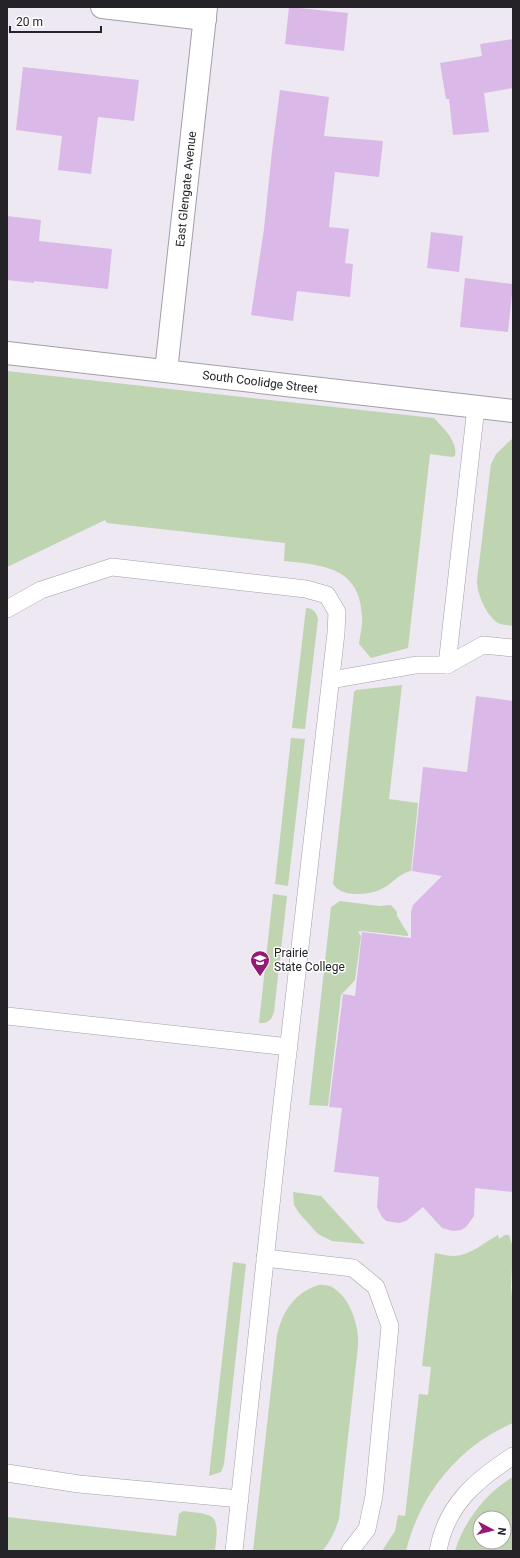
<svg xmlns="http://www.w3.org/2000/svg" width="520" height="1558" font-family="Roboto,sans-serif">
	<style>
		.green { fill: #bfd4b1; fill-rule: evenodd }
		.building { fill: #dab9e8 }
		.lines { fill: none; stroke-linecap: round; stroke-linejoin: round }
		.lane-casing { stroke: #a39ea8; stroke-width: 18 }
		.street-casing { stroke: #a39ea8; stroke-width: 24 }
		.lane { stroke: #fff; stroke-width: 17 }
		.street { stroke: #fff; stroke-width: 22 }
		.labels { text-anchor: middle; stroke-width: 3; stroke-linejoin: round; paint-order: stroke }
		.street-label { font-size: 12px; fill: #252327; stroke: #fff }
		.poi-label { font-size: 12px; fill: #252327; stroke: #fff; text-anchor: start }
	</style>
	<rect width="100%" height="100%" fill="#ede8f2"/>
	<!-- green -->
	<g class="green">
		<path d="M 7,371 L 434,418 C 443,428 458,441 455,456 L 452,457 L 430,454 L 408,648 L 371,658 L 359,644 C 360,635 363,625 362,616 C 360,567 323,565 284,561 L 285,543 L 107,523 L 105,520 L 7,567 Z"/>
		<path d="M 513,438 L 513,626 C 509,625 504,625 500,624 C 487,618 477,594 477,581 L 491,464 L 496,454 Z"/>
		<path d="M 306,608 C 313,608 316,612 318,619 L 305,729 L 292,728 Z"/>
		<path d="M 402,685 L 389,799 L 418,803 L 411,871 C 403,873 398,877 392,882 C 380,892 370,894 355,894 C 345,893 339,892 333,884 L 354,692 L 356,690 Z"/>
		<path d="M 291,738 L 305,739 L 288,886 L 275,884 Z"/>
		<path d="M 273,894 L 287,896 L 274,1012 C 272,1020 267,1024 259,1023 Z"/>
		<path d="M 340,901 L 379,906 L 391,905 L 397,912 L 397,916 L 408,934 L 408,936 L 362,931 L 358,932 L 361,936 L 355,980 L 341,995 L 328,1106 L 309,1105 L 331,907 Z"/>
		<path d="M 293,1192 L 321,1196 L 365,1244 L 332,1241 L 318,1234 L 299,1213 L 294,1205 Z"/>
		<path d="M 498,1235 L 499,1239 L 505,1235 L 509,1235 L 513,1247 L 511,1287 L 513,1306 L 513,1423 C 459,1446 420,1494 406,1551 L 382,1551 L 395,1531 L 398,1515 L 405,1516 L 419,1394 L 428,1395 L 431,1367 L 422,1366 L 435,1253 C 441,1254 448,1256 454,1256 C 471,1255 483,1243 498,1235 Z"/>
		<path d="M 233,1262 L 246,1264 L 224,1464 L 221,1472 L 209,1476 Z"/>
		<path d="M 319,1285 C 346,1282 360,1325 358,1346 L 339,1519 C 335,1531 331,1541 322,1551 L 253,1551 L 277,1335 C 282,1312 295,1292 319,1285 Z"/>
		<path d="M 513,1477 L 513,1551 L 455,1551 C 464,1521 486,1493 513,1477 ZM 480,1518 L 504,1518 L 504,1542 L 480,1542 Z"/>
		<path d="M 183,1511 C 218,1515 219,1514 215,1551 L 7,1551 L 7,1517 L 176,1536 L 179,1514 Z"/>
	</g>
	<!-- building -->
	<g class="building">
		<path d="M 289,7 L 348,13 L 344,51 L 285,44 Z"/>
		<path d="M 513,39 L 513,88 L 484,93 L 489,132 L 453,135 L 449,99 L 446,99 L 440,63 L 482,56 L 480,44 Z"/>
		<path d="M 23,67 L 139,80 L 134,121 L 98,117 L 91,174 L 58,170 L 62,136 L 16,130 Z"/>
		<path d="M 280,90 L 329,97 L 324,136 L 383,141 L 379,177 L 335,172 L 329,227 L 349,229 L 345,263 L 353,264 L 350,297 L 297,291 L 293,321 L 251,315 L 264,229 L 272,151 Z"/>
		<path d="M 7,216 L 41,220 L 39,241 L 112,249 L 108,289 L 34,281 L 34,283 L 7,280 Z"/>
		<path d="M 431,232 L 463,236 L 459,272 L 427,268 Z"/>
		<path d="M 465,278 L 513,284 L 508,332 L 460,327 Z"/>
		<path d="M 476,696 L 513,701 L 513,1192 L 475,1188 L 474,1216 L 466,1227 L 461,1230 L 453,1231 L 442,1228 L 423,1207 L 406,1221 L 399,1223 L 386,1221 L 382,1217 L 377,1207 L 379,1177 L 334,1172 L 342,1108 L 329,1107 L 343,994 L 355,996 L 362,932 L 411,938 L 411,912 L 413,905 L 442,876 L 412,871 L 423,767 L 467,772 Z"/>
	</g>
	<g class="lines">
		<defs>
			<g id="lane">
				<path d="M 7,609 L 41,590 L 112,567 L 306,589 L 327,595 L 337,612 L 336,633 L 279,1130 L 234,1551"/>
				<path d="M 447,665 L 476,407"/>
				<path d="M 331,680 L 416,665 L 447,665 L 483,645 L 513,648"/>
				<path d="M 7,1016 L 289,1047"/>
				<path d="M 265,1258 L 353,1268 L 376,1287 L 390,1326 L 374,1496 L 367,1529 L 350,1551"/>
				<path d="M 7,1473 L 79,1484 L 240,1499"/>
				<path d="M 438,1551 C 446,1505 476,1480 513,1456"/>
			</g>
			<g id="street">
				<path d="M 102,7 L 205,19"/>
				<path d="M 7,353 L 513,411"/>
				<path d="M 166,371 L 206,7"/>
			</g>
		</defs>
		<!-- lane casing -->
		<use href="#lane" class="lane-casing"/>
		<!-- street casing -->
		<use href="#street" class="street-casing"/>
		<!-- lane -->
		<use href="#lane" class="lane"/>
		<!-- street -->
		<use href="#street" class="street"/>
	</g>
	<!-- icons -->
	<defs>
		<symbol id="university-pin" viewBox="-11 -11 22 30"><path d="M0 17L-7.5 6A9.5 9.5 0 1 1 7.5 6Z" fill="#951a75" stroke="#fff"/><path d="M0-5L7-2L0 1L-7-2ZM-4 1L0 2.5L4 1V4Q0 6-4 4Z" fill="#fff"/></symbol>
	</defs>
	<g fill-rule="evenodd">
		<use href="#university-pin" x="249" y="949" width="22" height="30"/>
	</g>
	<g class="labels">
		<!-- street labels -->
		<g class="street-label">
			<text transform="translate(186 189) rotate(-84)" y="4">East Glengate Avenue</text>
			<text transform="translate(260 382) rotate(7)" y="4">South Coolidge Street</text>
		</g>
		<!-- poi labels -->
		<g class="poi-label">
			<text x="274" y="957">Prairie<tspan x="274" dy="14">State College</tspan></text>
		</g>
	</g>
	<!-- border -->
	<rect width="520" height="1558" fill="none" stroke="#252327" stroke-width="16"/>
	<!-- north arrow -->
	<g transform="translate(492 1530) rotate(97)"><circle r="19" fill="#ffffff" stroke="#a8a7a9"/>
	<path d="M0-3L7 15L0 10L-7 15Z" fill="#951a75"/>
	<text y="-6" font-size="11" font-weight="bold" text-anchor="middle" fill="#252327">N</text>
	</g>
	<!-- scale -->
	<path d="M10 26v6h91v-6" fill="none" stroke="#252327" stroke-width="2"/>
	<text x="16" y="26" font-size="12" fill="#252327" stroke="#ffffff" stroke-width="3" paint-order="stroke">20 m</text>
</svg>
